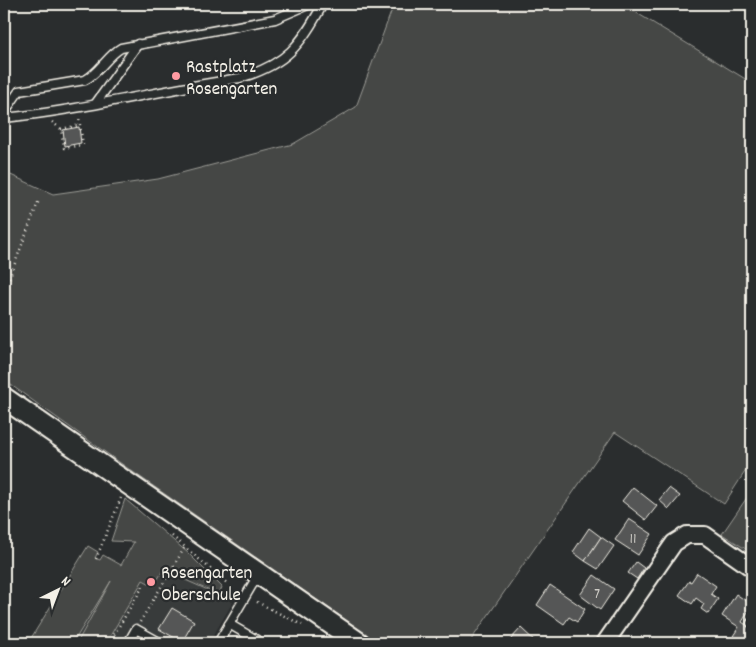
<svg xmlns="http://www.w3.org/2000/svg" width="756" height="647" font-family="Dekko,sans-serif">
	<style>
		.built { fill: #373a3a }
		.green { fill: #444645; stroke: #9c9c96 }
		.building { fill: #555756; stroke: #f4f1e8 }
		.lines { fill: none; stroke-linecap: round; stroke-linejoin: round }
		.service-casing { stroke: #f4f1e8; stroke-width: 11 }
		.minor-casing { stroke: #f4f1e8; stroke-width: 20 }
		.tertiary-casing { stroke: #f4f1e8; stroke-width: 24 }
		.path { stroke: #f4f1e8; stroke-width: 2.5; stroke-dasharray: 1 4; stroke-linecap: butt }
		.service { stroke: #2a2d2e; stroke-width: 8 }
		.minor { stroke: #2a2d2e; stroke-width: 16 }
		.tertiary { stroke: #2a2d2e; stroke-width: 20 }
		.poi-dot { fill: #ff9aa2; stroke: #2a2d2e; stroke-width: 2 }
		.labels { text-anchor: middle; stroke-width: 4.5; stroke-linejoin: round; paint-order: stroke }
		.number-label { font-size: 16px; fill: #cccac4 }
		.poi-label { font-size: 19px; fill: #f4f1e8; stroke: #2a2d2e; text-anchor: start }
	</style>
	<rect width="100%" height="100%" fill="#2a2d2e"/>
	<filter id="ink" filterUnits="userSpaceOnUse"><feTurbulence type="fractalNoise" baseFrequency=".02" numOctaves="2"/><feDisplacementMap in="SourceGraphic" scale="10" xChannelSelector="R" yChannelSelector="G"/><feConvolveMatrix kernelMatrix="1 2 1 2 8 2 1 2 1" color-interpolation-filters="sRGB"/></filter>
	<g filter="url(#ink)">
		<!-- built -->
		<path class="built" d="M 135,542 L 163,570 L 233,602 L 209,643 L 73,643 Z"/>
		<!-- green -->
		<g class="green">
			<path d="M 394,4 L 622,4 L 752,83 L 752,461 L 724,504 L 615,432 L 469,643 L 379,643 L 133,472 L 4,380 L 4,172 L 53,194 L 158,179 L 293,144 L 356,107 Z"/>
			<path d="M 748,496 L 752,501 L 752,553 L 722,534 Z"/>
			<path d="M 125,499 L 188,553 L 222,587 L 219,595 L 163,570 L 154,586 L 143,580 L 106,643 L 77,643 L 111,581 L 73,643 L 28,643 L 88,546 L 98,552 L 95,558 L 100,560 L 103,555 L 121,565 L 134,542 L 111,541 Z"/>
		</g>
		<!-- building -->
		<g class="building">
			<path d="M 79,127 L 81,143 L 65,146 L 63,130 Z"/>
			<path d="M 633,487 L 657,506 L 646,520 L 622,501 Z"/>
			<path d="M 669,488 L 680,496 L 669,509 L 659,500 Z"/>
			<path d="M 629,519 L 652,534 L 638,555 L 615,540 Z"/>
			<path d="M 589,528 L 601,537 L 585,561 L 573,552 Z"/>
			<path d="M 601,537 L 614,546 L 598,569 L 585,561 Z"/>
			<path d="M 636,562 L 644,568 L 637,579 L 628,573 Z"/>
			<path d="M 697,573 L 716,586 L 711,594 L 718,599 L 708,614 L 701,609 L 704,604 L 696,598 L 692,604 L 679,595 L 689,581 L 691,582 Z"/>
			<path d="M 594,575 L 614,589 L 600,610 L 580,595 Z"/>
			<path d="M 550,585 L 585,609 L 577,622 L 569,617 L 564,624 L 537,605 Z"/>
			<path d="M 736,594 L 752,605 L 742,622 L 752,629 L 752,636 L 748,643 L 744,643 L 733,636 L 739,627 L 722,616 Z"/>
			<path d="M 172,608 L 194,621 L 182,642 L 159,629 Z"/>
			<path d="M 521,628 L 537,643 L 513,643 L 510,640 Z"/>
		</g>
		<g class="lines">
			<defs>
				<g id="service">
					<path d="M 96,103 L 138,44"/>
					<path d="M 4,113 L 19,91 L 85,80 C 99,73 107,56 121,48 L 275,19 L 310,4"/>
					<path d="M 4,118 C 83,110 161,90 240,78 C 287,64 300,46 323,4"/>
					<path d="M 751,623 L 752,622"/>
					<path d="M 229,624 L 262,643"/>
					<path d="M 128,643 L 136,629 L 161,643"/>
					<path d="M 218,643 L 258,575"/>
				</g>
				<path id="minor" d="M 605,643 L 674,543 L 687,535 L 705,535 L 752,568"/>
				<path id="tertiary" d="M 4,398 L 359,643"/>
			</defs>
			<!-- service casing -->
			<use href="#service" class="service-casing"/>
			<!-- minor casing -->
			<use href="#minor" class="minor-casing"/>
			<!-- tertiary casing -->
			<use href="#tertiary" class="tertiary-casing"/>
			<!-- path -->
			<g class="path">
				<path d="M 52,122 L 61,129 L 64,148 L 83,145 L 79,118"/>
				<path d="M 61,129 L 80,125"/>
				<path d="M 4,292 L 39,200"/>
				<path d="M 172,536 L 228,584"/>
				<path d="M 96,559 L 121,498"/>
				<path d="M 257,602 L 302,625"/>
				<path d="M 140,622 L 185,547"/>
				<path d="M 109,643 L 145,583"/>
			</g>
			<!-- service -->
			<use href="#service" class="service"/>
			<!-- minor -->
			<use href="#minor" class="minor"/>
			<!-- tertiary -->
			<use href="#tertiary" class="tertiary"/>
		</g>
	</g>
	<!-- markers -->
	<g class="poi-dot">
		<circle cx="176" cy="76" r="5"/>
		<circle cx="151" cy="582" r="5"/>
	</g>
	<g class="labels">
		<!-- number labels -->
		<g class="number-label">
			<text x="633" y="543">11</text>
			<text x="597" y="598">7</text>
		</g>
		<!-- poi labels -->
		<g class="poi-label">
			<text x="186" y="72">Rastplatz<tspan x="186" dy="22">Rosengarten</tspan></text>
			<text x="161" y="578">Rosengarten<tspan x="161" dy="22">Oberschule</tspan></text>
		</g>
	</g>
	<!-- margin -->
	<rect width="756" height="647" fill="none" stroke="#2a2d2e" stroke-width="20"/>
	<rect x="10" y="10" width="736" height="627" fill="none" stroke="#f4f1e8" stroke-width="2" filter="url(#ink)"/>
	<!-- north arrow -->
	<g transform="translate(58 590) rotate(42)" stroke="#2a2d2e" stroke-width="4" paint-order="stroke">
	<path d="M0-4L9 19L0 12L-9 19Z" fill="#f4f1e8"/>
	<text y="-8" font-size="14" font-weight="bold" text-anchor="middle" fill="#f4f1e8">N</text>
	</g>
</svg>
